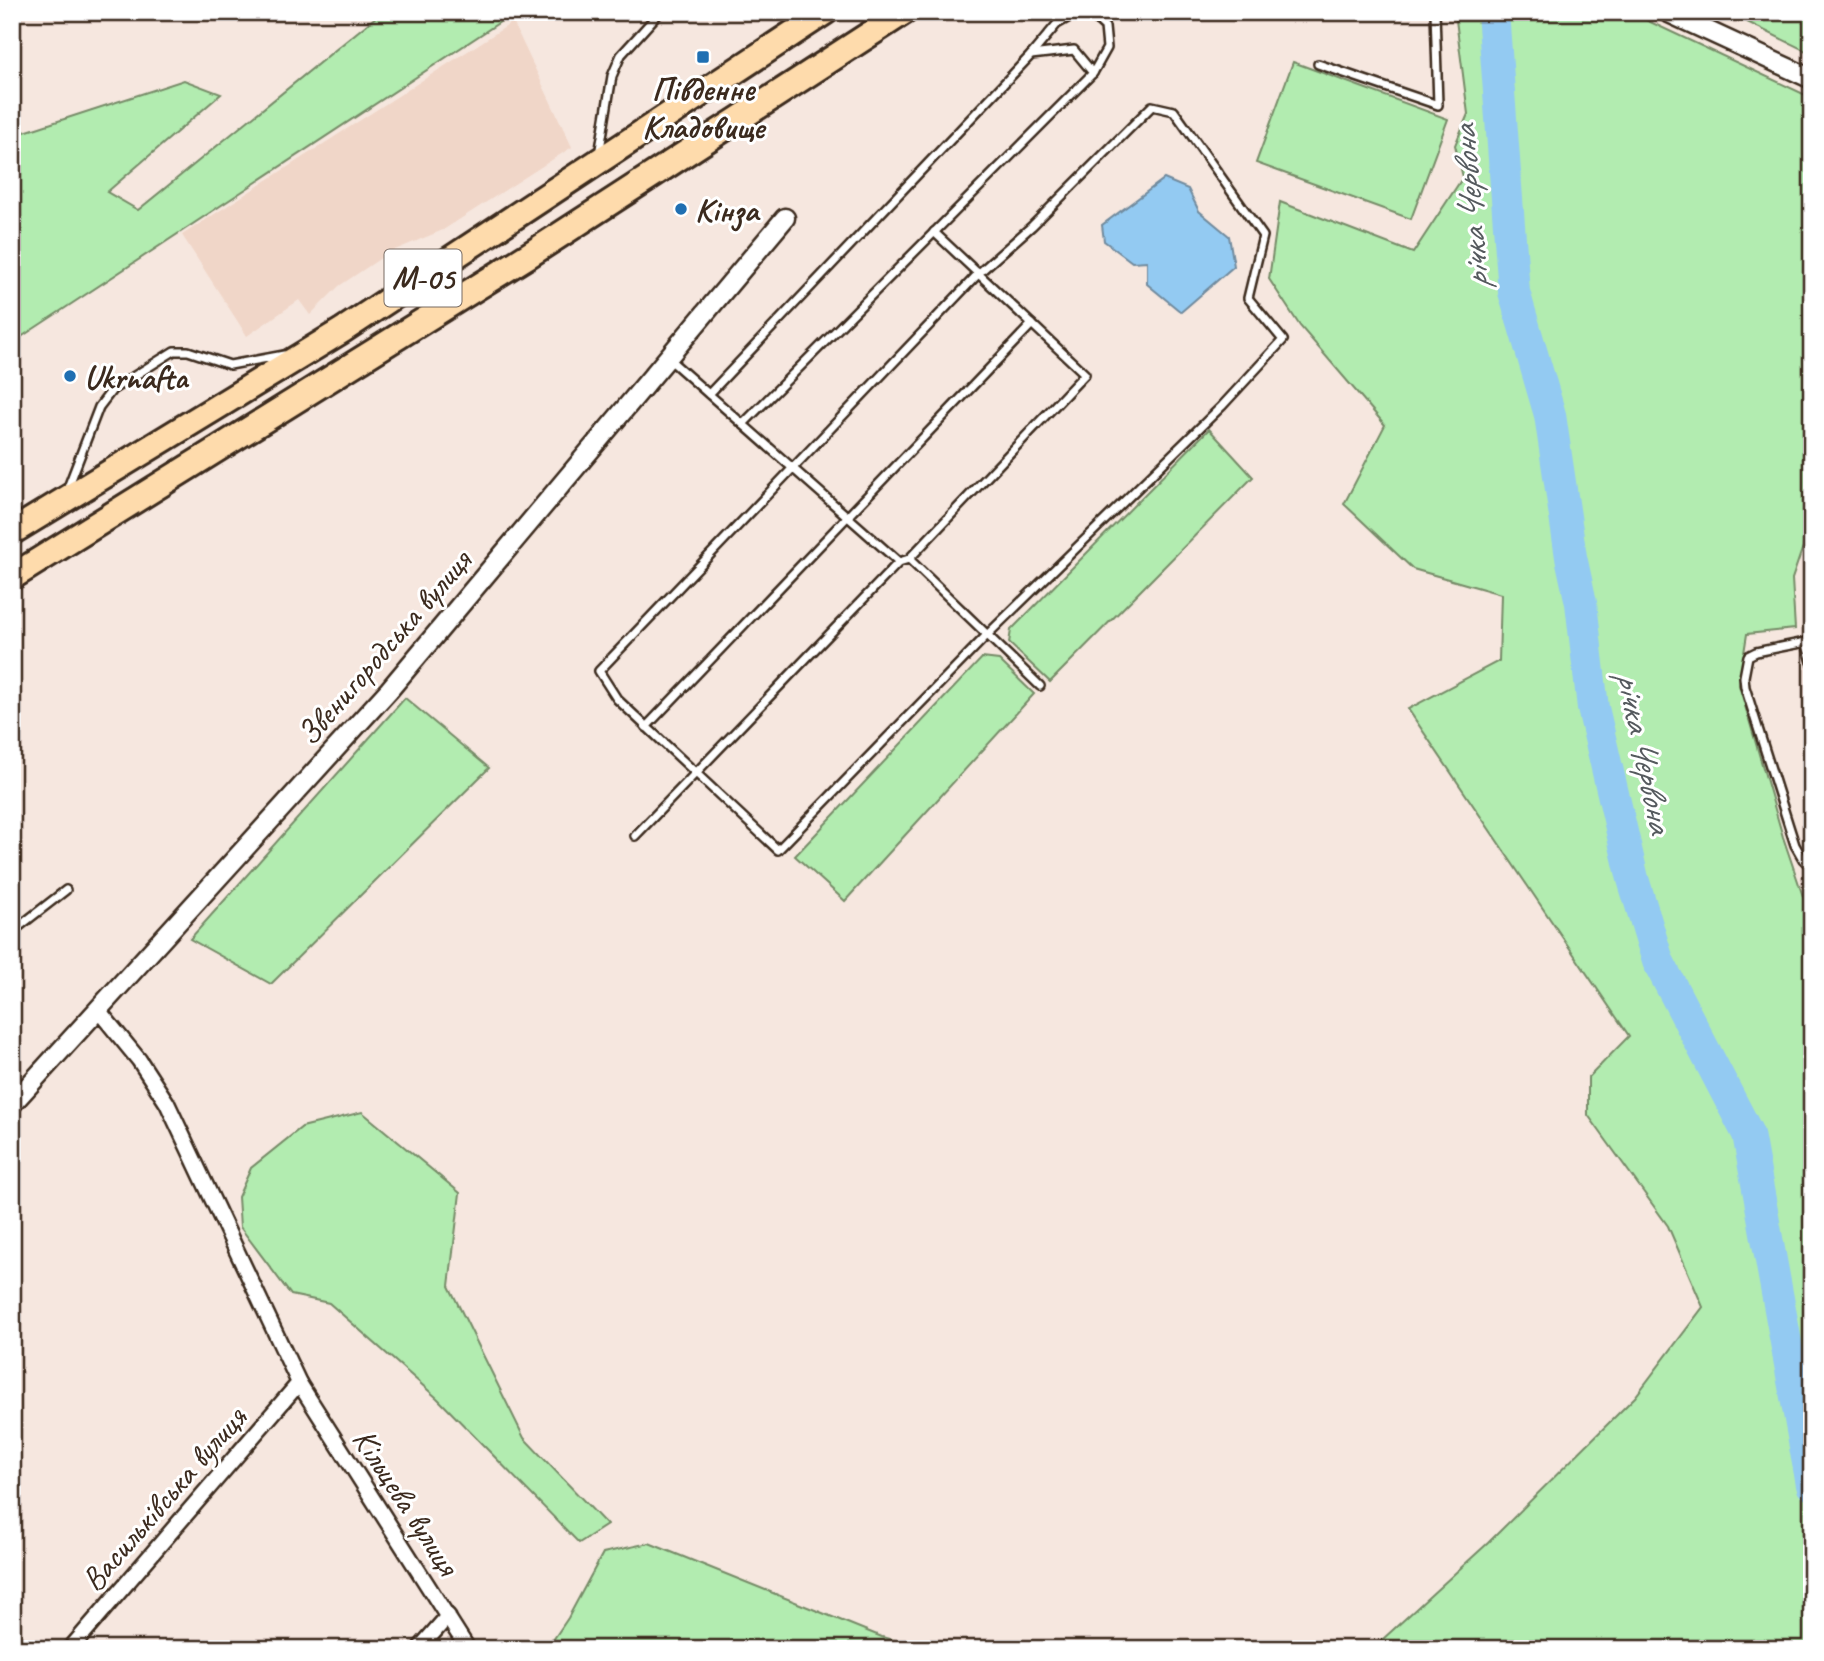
<svg xmlns="http://www.w3.org/2000/svg" width="1824" height="1661" font-family="Caveat,sans-serif">
	<style>
		.built { fill: #f0d6c8 }
		.green { fill: #b2ecb0; stroke: #768b67; stroke-width: 2 }
		.water { fill: #93caf2; stroke: #708a9d; stroke-width: 2 }
		.lines { fill: none; stroke-linecap: round; stroke-linejoin: round }
		.river { stroke: #93caf2; stroke-width: 32 }
		.service-casing { stroke: #3b2a1e; stroke-width: 12 }
		.minor-casing { stroke: #3b2a1e; stroke-width: 19 }
		.tertiary-casing { stroke: #3b2a1e; stroke-width: 23 }
		.trunk-casing { stroke: #3b2a1e; stroke-width: 30 }
		.service { stroke: #fff; stroke-width: 7 }
		.minor { stroke: #fff; stroke-width: 14 }
		.tertiary { stroke: #fff; stroke-width: 18 }
		.trunk { stroke: #fedbac; stroke-width: 24 }
		.poi-dot { fill: #1f6fb2; stroke: #fff; stroke-width: 2.5 }
		.labels { text-anchor: middle; stroke-width: 6; stroke-linejoin: round; paint-order: stroke }
		.shield { fill: #fff; stroke: #766a62; stroke-width: 2 }
		.shield-label { font-size: 32px; font-weight: bold; fill: #3b2a1e }
		.poi-label { font-size: 33px; font-weight: bold; fill: #3b2a1e; stroke: #fff; text-anchor: start }
		.street-label { font-size: 33px; fill: #3b2a1e; stroke: #fff }
		.water-label { font-size: 35px; font-style: italic; fill: #555a5e; stroke: #fff }
	</style>
	<rect width="100%" height="100%" fill="#f6e7df"/>
	<filter id="ink" filterUnits="userSpaceOnUse"><feTurbulence type="fractalNoise" baseFrequency=".0143" numOctaves="2"/><feDisplacementMap in="SourceGraphic" scale="14" xChannelSelector="R" yChannelSelector="G"/><feConvolveMatrix kernelMatrix="1 2 1 2 8 2 1 2 1" color-interpolation-filters="sRGB"/></filter>
	<g filter="url(#ink)">
		<!-- built -->
		<path class="built" d="M 513,22 L 572,147 L 443,230 L 390,252 L 339,286 L 310,315 L 299,300 L 247,336 L 182,235 Z"/>
		<!-- green -->
		<g class="green">
			<path d="M 382,12 L 515,12 L 12,343 L 12,136 L 184,80 L 221,94 L 107,192 L 138,210 Z"/>
			<path d="M 1455,12 L 1629,12 L 1812,98 L 1812,531 L 1807,535 L 1792,579 L 1795,629 L 1747,634 L 1739,685 L 1783,837 L 1808,911 L 1812,911 L 1812,1649 L 1372,1649 L 1488,1543 L 1635,1397 L 1703,1307 L 1668,1226 L 1588,1115 L 1588,1078 L 1629,1036 L 1408,709 L 1499,661 L 1501,594 L 1413,569 L 1344,504 L 1385,425 L 1300,326 L 1269,279 L 1280,202 L 1413,253 L 1463,177 L 1455,145 L 1468,114 Z"/>
			<path d="M 1727,12 L 1812,12 L 1812,54 Z"/>
			<path d="M 1293,62 L 1448,119 L 1411,219 L 1256,163 Z"/>
			<path d="M 1209,429 L 1253,477 L 1050,682 L 1009,643 L 1011,630 Z"/>
			<path d="M 982,658 L 999,660 L 1034,694 L 845,901 L 795,856 Z"/>
			<path d="M 405,698 L 489,768 L 271,984 L 190,939 Z"/>
			<path d="M 362,1112 L 460,1193 L 449,1286 L 524,1438 L 607,1525 L 579,1543 L 437,1398 L 329,1303 L 291,1295 L 240,1227 L 238,1197 L 251,1168 L 302,1127 Z"/>
			<path d="M 649,1543 L 882,1637 L 924,1649 L 547,1649 L 568,1618 L 603,1553 Z"/>
		</g>
		<!-- water -->
		<path class="water" d="M 1164,179 L 1188,189 L 1199,211 L 1229,236 L 1234,266 L 1181,312 L 1147,284 L 1147,261 L 1132,262 L 1104,241 L 1102,225 Z"/>
		<g class="lines">
			<!-- river -->
			<path class="river" d="M 1493,12 L 1514,292 L 1550,415 L 1571,557 L 1581,603 L 1593,708 L 1633,879 L 1658,961 L 1748,1134 L 1812,1485"/>
			<defs>
				<g id="service">
					<path d="M 1080,12 L 1092,15 L 1105,27 L 1107,48 L 1093,73"/>
					<path d="M 1031,55 L 1057,24 L 1078,12"/>
					<path d="M 1318,64 L 1438,105 L 1435,12"/>
					<path d="M 1152,106 L 1174,111 L 1263,236 L 1248,298 L 1283,340 L 1222,406 L 987,635 L 778,850 L 617,699 L 599,671 L 979,273 L 1032,226 Z"/>
					<path d="M 599,155 L 612,76 L 621,55 L 660,12"/>
					<path d="M 669,359 L 899,562"/>
					<path d="M 709,394 L 1031,55 L 1074,50 L 1093,73 L 743,424"/>
					<path d="M 67,490 L 99,407 L 112,390 L 174,351 L 188,351 L 230,365 L 284,355"/>
					<path d="M 909,559 L 1040,686"/>
					<path d="M 1812,662 L 1806,642 L 1756,652 L 1748,656 L 1744,677 L 1745,687 L 1795,845 L 1803,859 L 1812,868"/>
					<path d="M 646,727 L 1032,324"/>
					<path d="M 635,836 L 899,562 L 909,559 L 1085,374 L 934,232"/>
					<path d="M 12,932 L 66,890"/>
				</g>
				<g id="minor">
					<path d="M 99,1011 L 139,1060 L 167,1103 L 299,1383 L 468,1649"/>
					<path d="M 70,1649 L 299,1383"/>
					<path d="M 419,1649 L 448,1616"/>
				</g>
				<g id="tertiary">
					<path d="M 1667,12 L 1812,79"/>
					<path d="M 12,1104 L 389,690 L 785,218"/>
				</g>
				<g id="trunk">
					<path d="M 12,532 L 343,330 L 825,12"/>
					<path d="M 12,577 L 529,255 L 904,12"/>
				</g>
			</defs>
			<!-- service casing -->
			<use href="#service" class="service-casing"/>
			<!-- minor casing -->
			<use href="#minor" class="minor-casing"/>
			<!-- tertiary casing -->
			<use href="#tertiary" class="tertiary-casing"/>
			<!-- trunk casing -->
			<use href="#trunk" class="trunk-casing"/>
			<!-- service -->
			<use href="#service" class="service"/>
			<!-- minor -->
			<use href="#minor" class="minor"/>
			<!-- tertiary -->
			<use href="#tertiary" class="tertiary"/>
			<!-- trunk -->
			<use href="#trunk" class="trunk"/>
		</g>
	</g>
	<!-- markers -->
	<g class="poi-dot">
		<rect x="696" y="50" width="14" height="14" rx="3.5"/>
		<circle cx="681" cy="209" r="7"/>
		<circle cx="70" cy="376" r="7"/>
	</g>
	<g class="labels">
		<!-- shield labels -->
		<rect class="shield" x="384.5" y="249.5" width="77" height="57" rx="5"/>
		<g class="shield-label">
			<text x="423" y="289">М-05</text>
		</g>
		<!-- poi labels -->
		<g class="poi-label">
			<text x="703" y="100" text-anchor="middle">Південне<tspan x="703" dy="38">Кладовище</tspan></text>
			<text x="695" y="221">Кінза</text>
			<text x="84" y="388">Ukrnafta</text>
		</g>
		<!-- street labels -->
		<g class="street-label">
			<text transform="translate(383 647) rotate(-49)" y="12">Звенигородська вулиця</text>
			<text transform="translate(163 1498) rotate(-49)" y="12">Васильківська вулиця</text>
			<text transform="translate(407 1501) rotate(57)" y="12">Кільцева вулиця</text>
		</g>
		<!-- water labels -->
		<g class="water-label">
			<text transform="translate(1470 207) rotate(-95)" y="12">річка Червона</text>
			<text transform="translate(1645 752) rotate(78)" y="12">річка Червона</text>
		</g>
	</g>
	<!-- margin -->
	<rect width="1824" height="1661" fill="none" stroke="#fff" stroke-width="42"/>
	<rect x="21" y="21" width="1782" height="1619" fill="none" stroke="#3b2a1e" stroke-width="2.5" filter="url(#ink)"/>
</svg>
